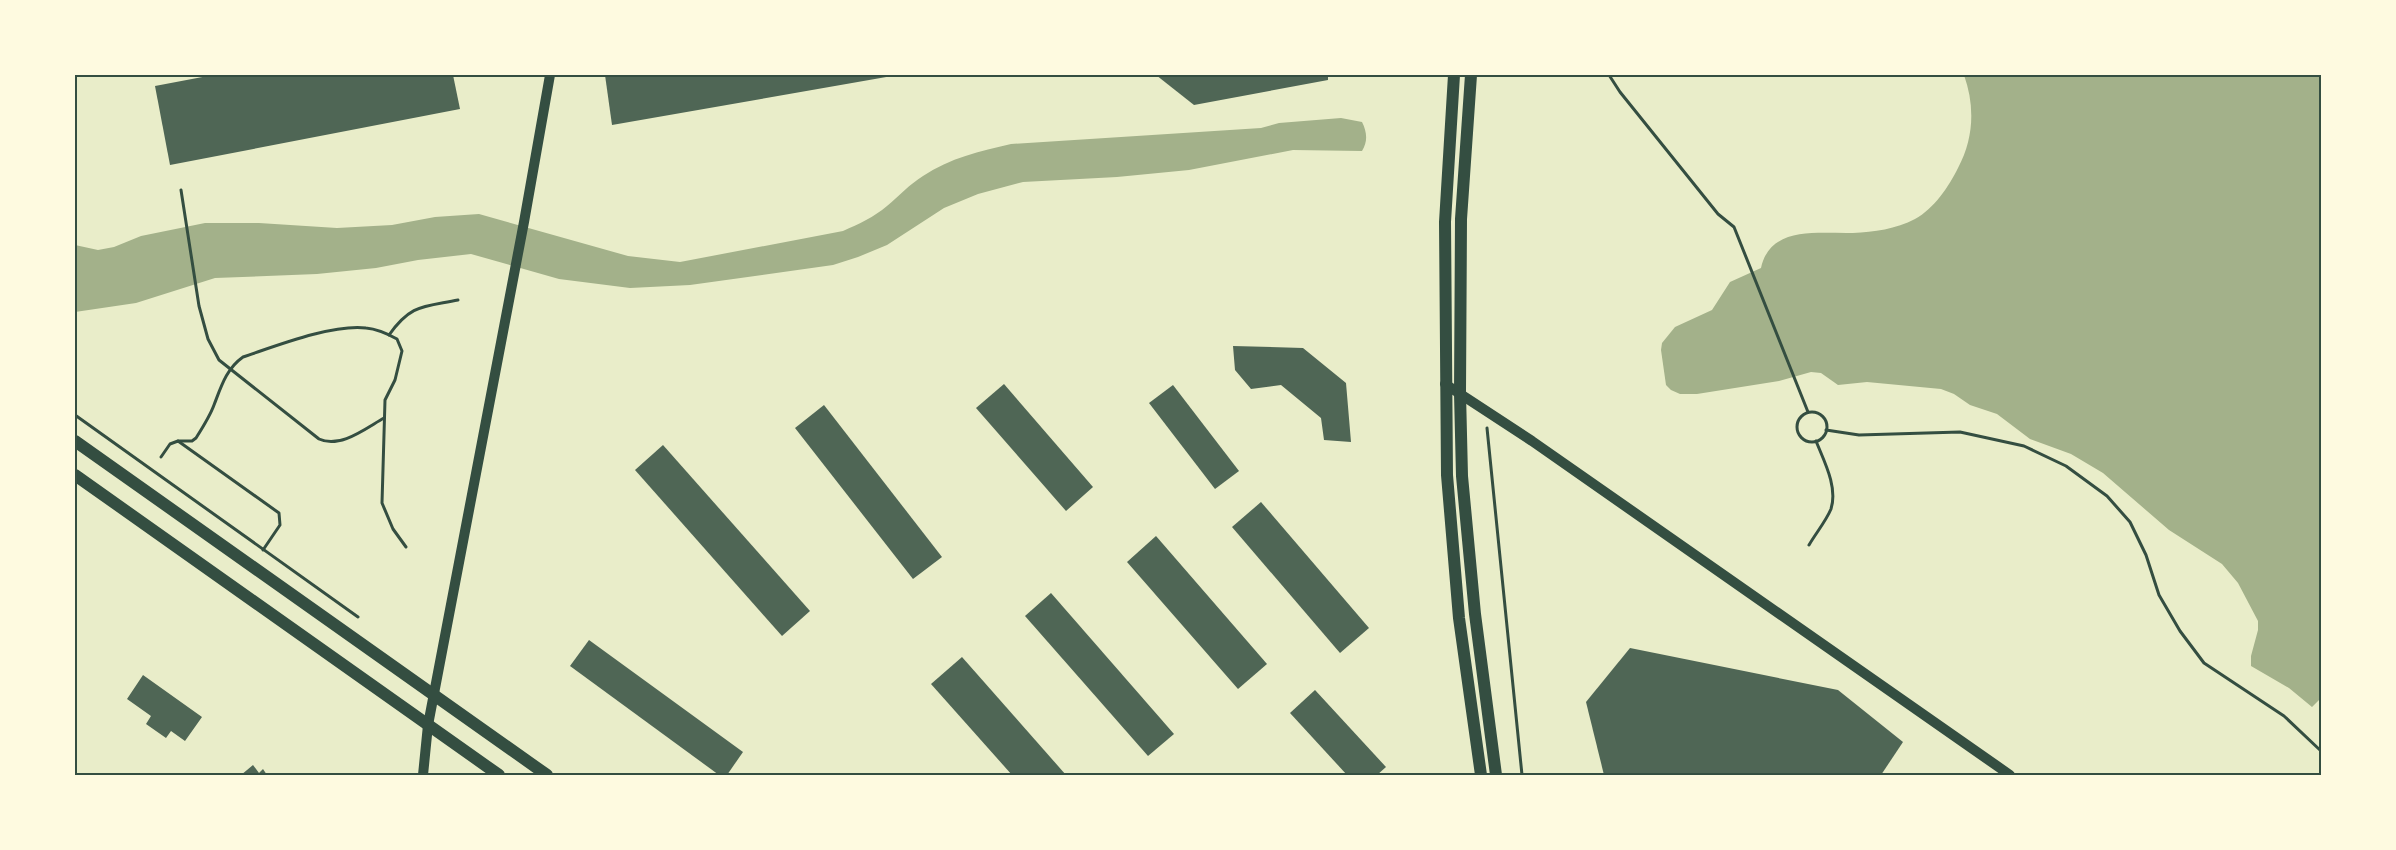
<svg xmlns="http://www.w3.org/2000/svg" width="2396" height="850" font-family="'Archivo Narrow',sans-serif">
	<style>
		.water { fill: #a3b18a }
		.building { fill: #4f6655 }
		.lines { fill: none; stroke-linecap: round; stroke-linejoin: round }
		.path { stroke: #344e41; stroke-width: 3 }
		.tertiary { stroke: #344e41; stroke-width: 10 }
		.secondary { stroke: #344e41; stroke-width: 12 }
		.neatline { fill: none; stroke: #344e41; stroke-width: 2 }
	</style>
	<rect width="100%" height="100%" fill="#e9edc9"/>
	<!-- water -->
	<g class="water">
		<path d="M 1964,75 L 2321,75 L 2321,698 L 2312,707 L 2289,688 L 2251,666 L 2251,656 L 2258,630 L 2258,621 L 2238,583 L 2222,564 L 2169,530 L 2103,473 L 2071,454 L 2030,439 L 1997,414 L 1970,405 L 1954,394 L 1941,389 L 1867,382 L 1838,385 L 1821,373 L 1811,372 L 1779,381 L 1697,394 L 1680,394 L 1671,390 L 1666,385 L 1661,350 L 1662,343 L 1675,327 L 1712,310 L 1730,282 L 1761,268 C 1770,225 1819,234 1853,233 C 1874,232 1896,229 1915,219 C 1934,209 1949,186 1958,168 C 1974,138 1975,106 1964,75 Z"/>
		<path d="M 1341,118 L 1362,122 C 1367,132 1368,141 1362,151 L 1293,150 L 1189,170 L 1117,177 L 1023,182 L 978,194 L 944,208 L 887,245 L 858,257 L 833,265 L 690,285 L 630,288 L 559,279 L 471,254 L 418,260 L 376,268 L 317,274 L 215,278 L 136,303 L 75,312 L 75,245 L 98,250 L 114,247 L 141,236 L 205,223 L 259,223 L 337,228 L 392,225 L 435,217 L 479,214 L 628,256 L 680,262 L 843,231 C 859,224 874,217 887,206 C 899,196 910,184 923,176 C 950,158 980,151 1011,144 L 1261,128 L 1279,123 Z"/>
	</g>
	<!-- building -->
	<g class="building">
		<path d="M 213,75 L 453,75 L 460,109 L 170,165 L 155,86 Z"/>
		<path d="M 605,75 L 892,75 L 892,76 L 612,125 Z"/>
		<path d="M 1156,75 L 1328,75 L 1328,80 L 1194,105 Z"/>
		<path d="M 1233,346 L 1303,348 L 1346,383 L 1351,442 L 1324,440 L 1321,418 L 1281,385 L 1251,389 L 1235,370 Z"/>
		<path d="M 1004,384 L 1093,487 L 1066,511 L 976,408 Z"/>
		<path d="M 1173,385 L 1239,471 L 1215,489 L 1149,403 Z"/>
		<path d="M 824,405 L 942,557 L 913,579 L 795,428 Z"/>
		<path d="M 663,445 L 810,611 L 782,636 L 635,470 Z"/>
		<path d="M 1261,502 L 1369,628 L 1340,653 L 1232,527 Z"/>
		<path d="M 1156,536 L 1267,664 L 1238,689 L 1127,562 Z"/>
		<path d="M 1051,593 L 1174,734 L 1148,756 L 1025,616 Z"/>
		<path d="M 589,640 L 743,752 L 727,775 L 719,775 L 570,666 Z"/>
		<path d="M 1630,648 L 1838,690 L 1903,742 L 1881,775 L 1604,775 L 1586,702 Z"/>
		<path d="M 962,657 L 1066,775 L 1012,775 L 931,684 Z"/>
		<path d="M 143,675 L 202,717 L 185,741 L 171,731 L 166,738 L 146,724 L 151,716 L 127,699 Z"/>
		<path d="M 1315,690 L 1386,767 L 1377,775 L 1347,775 L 1290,713 Z"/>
		<path d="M 253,765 L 259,773 L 263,769 L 267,775 L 241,775 Z"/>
	</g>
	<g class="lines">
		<!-- path -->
		<g class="path">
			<path d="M 1609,75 L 1620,92 L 1718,214 L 1734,227 L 1808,412"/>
			<path d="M 181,190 L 199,306 L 208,339 L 219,360 L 319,439 C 340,449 366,428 384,418"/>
			<path d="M 389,335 C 411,304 423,307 458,300"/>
			<circle cx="1812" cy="427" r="15"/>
			<path d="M 75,415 L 358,617"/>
			<path d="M 1487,428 L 1522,775"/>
			<path d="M 1826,430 L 1859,435 L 1960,432 L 2024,446 L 2066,466 L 2107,496 L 2130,522 L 2146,555 L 2159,595 L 2180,631 L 2204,663 L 2284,716 L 2321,751"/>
			<path d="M 178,441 L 192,441 L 196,438 C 203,427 210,416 214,405 C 221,387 226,369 243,357 C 276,346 332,324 366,328 C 377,329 388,334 397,339 L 402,351 L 395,380 L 385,400 L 382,503 L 393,529 L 406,547"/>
			<path d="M 161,457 L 170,444 L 178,441 L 279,513 L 280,525 L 263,550"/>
			<path d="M 1809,545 C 1816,533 1826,521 1831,509 C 1838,487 1824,461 1816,441"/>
		</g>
		<!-- tertiary -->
		<g class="tertiary">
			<path d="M 1445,384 L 1532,441 L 2010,775"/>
			<path d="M 423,775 L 428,725 L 524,222 L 550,75"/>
		</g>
		<!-- secondary -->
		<g class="secondary">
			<path d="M 1454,75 L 1445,222 L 1447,475 L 1459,618 L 1481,775"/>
			<path d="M 1471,75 L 1461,219 L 1460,393 L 1462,476 L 1475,614 L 1496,775"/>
			<path d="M 75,441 L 547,775"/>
			<path d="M 75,475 L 499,775"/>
		</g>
	</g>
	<!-- border -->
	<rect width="2396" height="850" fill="none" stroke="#fefae0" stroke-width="153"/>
	<rect x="76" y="76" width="2244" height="698" class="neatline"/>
</svg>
